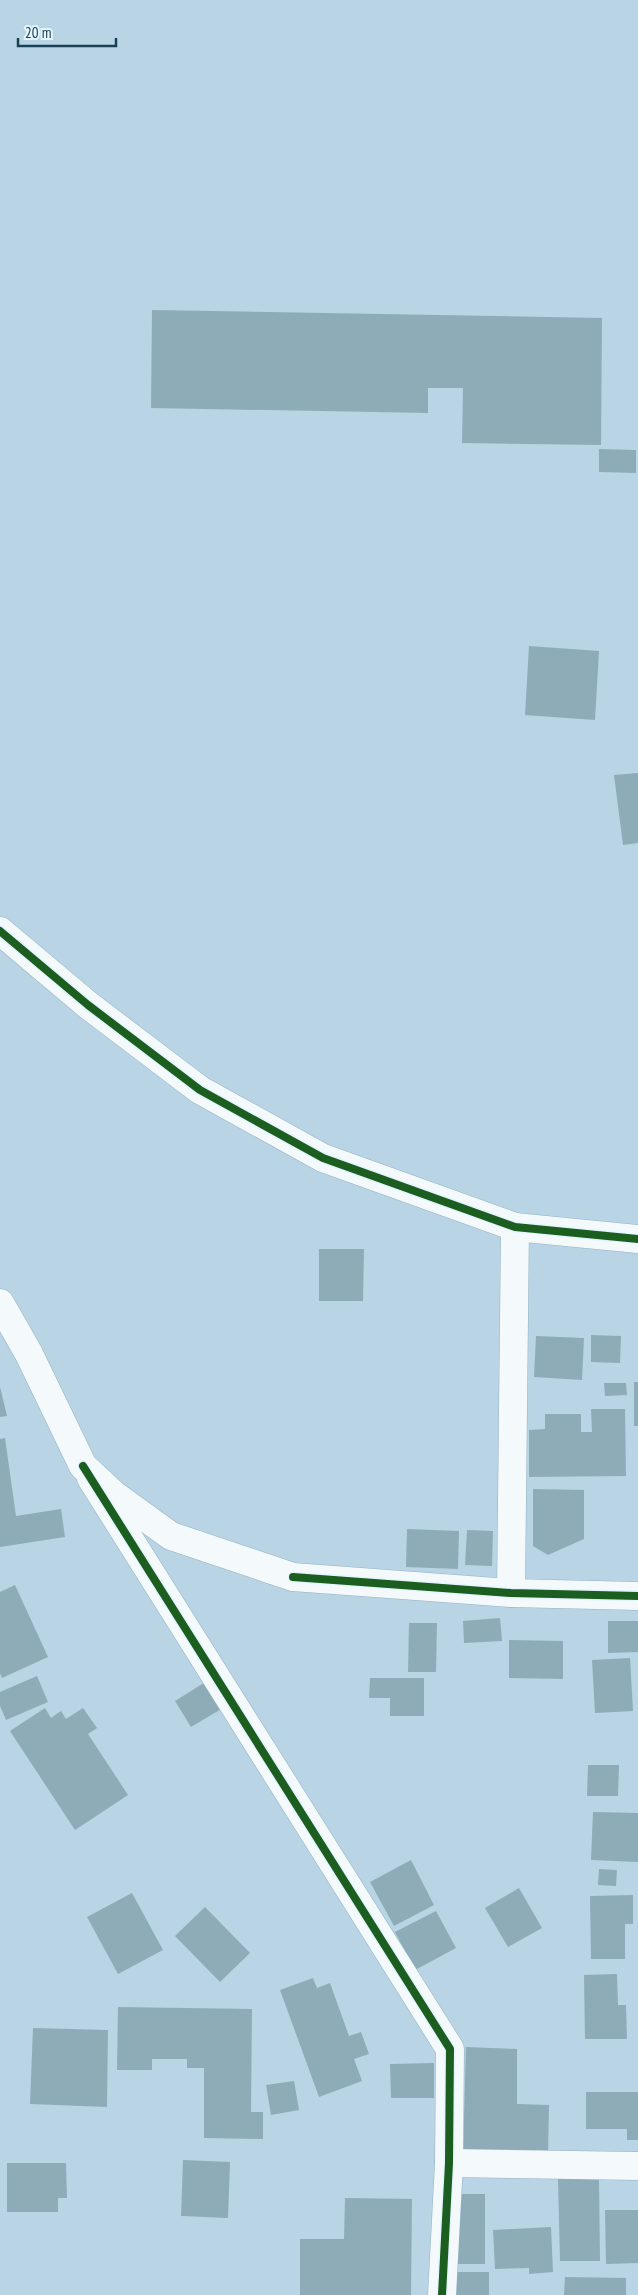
<svg xmlns="http://www.w3.org/2000/svg" width="638" height="2295" font-family="'PT Sans Narrow',sans-serif">
	<style>
		.building { fill: #8eacb7 }
		.lines { fill: none; stroke-linecap: round; stroke-linejoin: round }
		.street-casing { stroke: #93b2c2; stroke-width: 29 }
		.secondary-casing { stroke: #93b2c2; stroke-width: 29 }
		.street { stroke: #f4f9fb; stroke-width: 28 }
		.secondary { stroke: #f4f9fb; stroke-width: 28 }
		.cycleway-casing { stroke: #e4f5ff; stroke-width: 11 }
		.cycleway { stroke: #1b5e20; stroke-width: 8 }
	</style>
	<rect width="100%" height="100%" fill="#b9d4e4"/>
	<!-- building -->
	<g class="building">
		<path d="M 152,310 L 602,318 L 601,445 L 462,443 L 463,388 L 428,388 L 428,413 L 151,408 Z"/>
		<path d="M 599,449 L 636,450 L 636,473 L 599,472 Z"/>
		<path d="M 529,646 L 599,651 L 595,720 L 525,715 Z"/>
		<path d="M 638,773 L 638,843 L 623,845 L 614,775 Z"/>
		<path d="M 319,1249 L 364,1249 L 363,1301 L 319,1301 Z"/>
		<path d="M 591,1335 L 621,1336 L 620,1363 L 591,1362 Z"/>
		<path d="M 536,1336 L 584,1338 L 582,1380 L 534,1377 Z"/>
		<rect x="634" y="1382" width="4" height="44"/>
		<path d="M 604,1383 L 626,1383 L 627,1395 L 605,1396 Z"/>
		<path d="M 0,1387 L 7,1416 L 0,1417 Z"/>
		<path d="M 591,1409 L 625,1409 L 626,1476 L 529,1477 L 529,1430 L 545,1429 L 545,1414 L 581,1414 L 581,1432 L 592,1432 Z"/>
		<path d="M 5,1438 L 16,1516 L 61,1509 L 65,1537 L 0,1547 L 0,1439 Z"/>
		<path d="M 533,1489 L 584,1490 L 584,1539 L 548,1555 L 533,1546 Z"/>
		<path d="M 407,1529 L 459,1531 L 458,1569 L 406,1567 Z"/>
		<path d="M 467,1530 L 493,1531 L 492,1566 L 465,1565 Z"/>
		<path d="M 15,1585 L 48,1657 L 2,1678 L 0,1673 L 0,1592 Z"/>
		<path d="M 500,1618 L 502,1641 L 464,1643 L 463,1621 Z"/>
		<path d="M 608,1621 L 638,1621 L 638,1652 L 608,1653 Z"/>
		<path d="M 409,1623 L 437,1623 L 436,1672 L 408,1672 Z"/>
		<path d="M 509,1640 L 563,1641 L 563,1679 L 509,1678 Z"/>
		<path d="M 630,1658 L 633,1711 L 595,1713 L 592,1660 Z"/>
		<path d="M 37,1676 L 48,1702 L 6,1720 L 0,1706 L 0,1692 Z"/>
		<path d="M 370,1678 L 424,1678 L 424,1716 L 390,1716 L 390,1698 L 369,1698 Z"/>
		<path d="M 207,1681 L 223,1708 L 191,1727 L 175,1701 Z"/>
		<path d="M 45,1708 L 51,1718 L 61,1711 L 66,1719 L 83,1708 L 97,1728 L 88,1734 L 128,1795 L 75,1830 L 10,1731 Z"/>
		<path d="M 588,1765 L 619,1765 L 618,1796 L 587,1796 Z"/>
		<path d="M 593,1812 L 638,1813 L 638,1862 L 591,1860 Z"/>
		<path d="M 411,1860 L 434,1905 L 394,1926 L 370,1882 Z"/>
		<path d="M 599,1869 L 617,1870 L 616,1886 L 598,1885 Z"/>
		<path d="M 519,1888 L 542,1928 L 508,1947 L 485,1908 Z"/>
		<path d="M 132,1893 L 163,1950 L 118,1974 L 87,1917 Z"/>
		<path d="M 633,1895 L 633,1924 L 625,1924 L 625,1959 L 591,1959 L 590,1896 Z"/>
		<path d="M 205,1907 L 250,1953 L 220,1982 L 175,1936 Z"/>
		<path d="M 436,1911 L 456,1948 L 415,1970 L 395,1932 Z"/>
		<path d="M 617,1974 L 618,2005 L 626,2005 L 627,2039 L 585,2039 L 584,1975 Z"/>
		<path d="M 313,1978 L 317,1988 L 330,1983 L 349,2036 L 361,2032 L 369,2054 L 354,2059 L 362,2081 L 319,2097 L 280,1990 Z"/>
		<path d="M 118,2007 L 252,2009 L 251,2112 L 263,2112 L 263,2139 L 204,2138 L 204,2068 L 187,2068 L 187,2059 L 152,2059 L 152,2070 L 117,2070 Z"/>
		<path d="M 33,2028 L 108,2030 L 107,2107 L 30,2104 Z"/>
		<path d="M 466,2047 L 517,2049 L 517,2104 L 549,2105 L 548,2154 L 463,2152 Z"/>
		<path d="M 434,2063 L 434,2098 L 391,2098 L 390,2064 Z"/>
		<path d="M 294,2081 L 299,2110 L 271,2115 L 266,2085 Z"/>
		<path d="M 586,2092 L 638,2092 L 638,2140 L 627,2140 L 627,2129 L 586,2129 Z"/>
		<path d="M 183,2160 L 230,2162 L 228,2218 L 181,2216 Z"/>
		<path d="M 7,2163 L 66,2163 L 67,2198 L 58,2198 L 58,2212 L 7,2212 Z"/>
		<path d="M 558,2179 L 599,2179 L 600,2261 L 560,2261 Z"/>
		<rect x="456" y="2194" width="29" height="70"/>
		<path d="M 345,2198 L 412,2199 L 411,2295 L 300,2295 L 300,2239 L 344,2239 Z"/>
		<path d="M 605,2210 L 638,2210 L 638,2263 L 606,2264 Z"/>
		<path d="M 551,2227 L 553,2272 L 529,2274 L 529,2268 L 495,2269 L 493,2230 Z"/>
		<rect x="447" y="2272" width="42" height="23"/>
		<path d="M 565,2277 L 626,2278 L 626,2295 L 564,2295 Z"/>
	</g>
	<g class="lines">
		<defs>
			<g id="street">
				<path d="M 91,1478 L 450,2049 L 449,2163 L 442,2295"/>
				<path d="M 511,1593 L 515,1227"/>
				<path d="M 449,2163 L 638,2166"/>
			</g>
			<g id="secondary">
				<path d="M 0,931 L 88,1005 L 200,1090 L 323,1158 L 515,1227 L 638,1239"/>
				<path d="M 0,1303 L 29,1354 L 83,1466 L 113,1494 L 171,1536 L 293,1577 L 511,1593 L 638,1596"/>
			</g>
		</defs>
		<!-- street casing -->
		<use href="#street" class="street-casing"/>
		<!-- secondary casing -->
		<use href="#secondary" class="secondary-casing"/>
		<!-- street -->
		<use href="#street" class="street"/>
		<!-- secondary -->
		<use href="#secondary" class="secondary"/>
		<defs>
			<g id="cycleway">
				<path d="M 0,931 L 88,1005 L 200,1090 L 323,1158 L 515,1227 L 638,1239"/>
				<path d="M 83,1466 L 450,2049 L 449,2163 L 442,2295"/>
				<path d="M 293,1577 L 511,1593 L 638,1596"/>
			</g>
		</defs>
		<!-- cycleway casing -->
		<use href="#cycleway" class="cycleway-casing"/>
		<!-- cycleway -->
		<use href="#cycleway" class="cycleway"/>
	</g>
	<!-- scale -->
	<path d="M18 38v8h98v-8" fill="none" stroke="#1a4053" stroke-width="2.5"/>
	<text x="25" y="38" font-size="15" fill="#1a4053" stroke="#e4f5ff" stroke-width="4" paint-order="stroke">20 m</text>
</svg>
